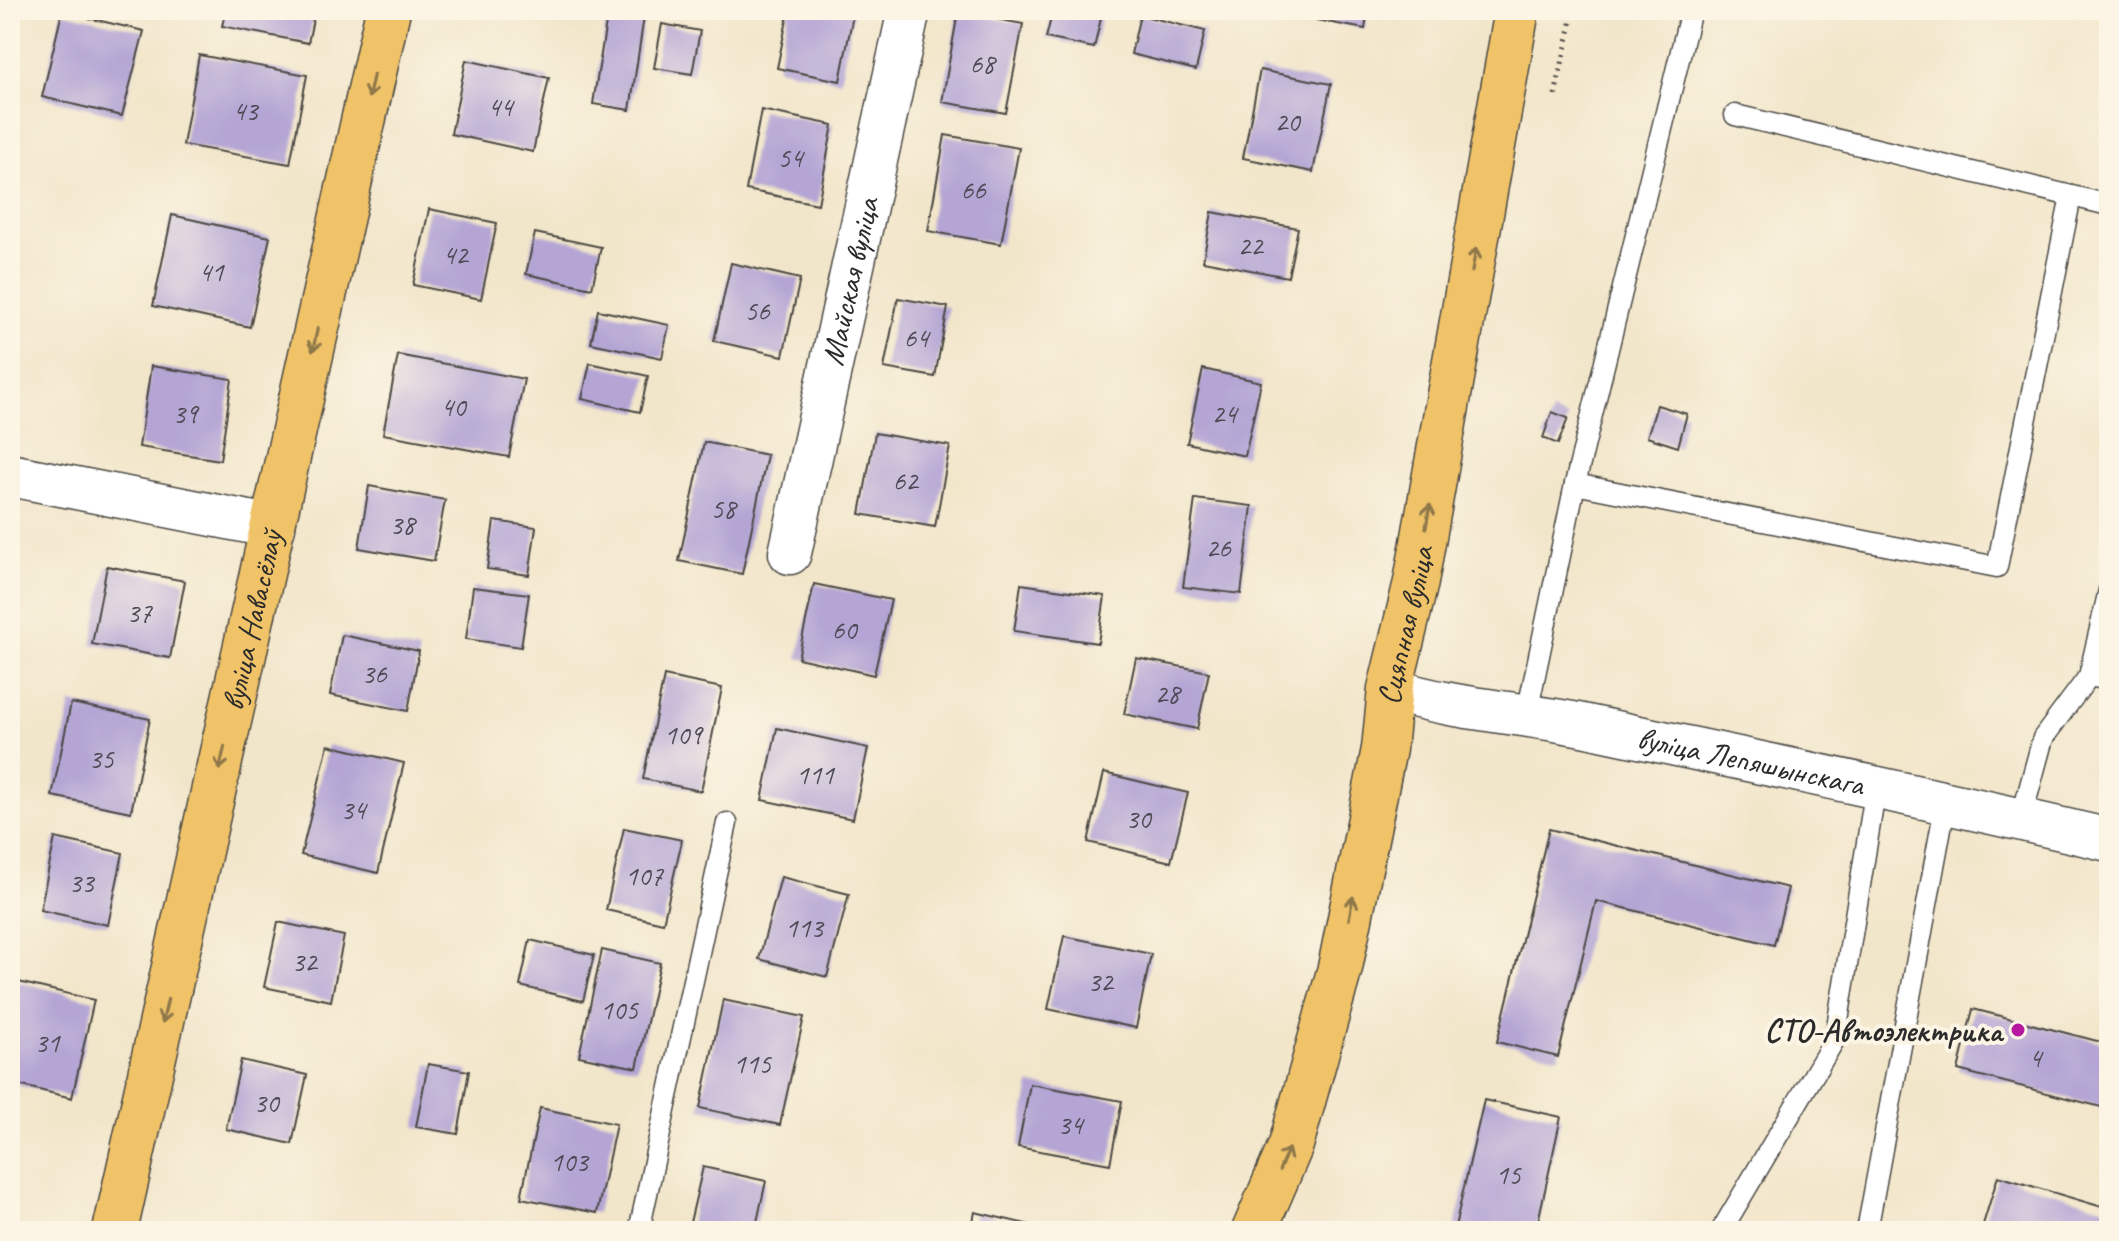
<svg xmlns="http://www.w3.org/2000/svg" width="2119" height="1241" font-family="Caveat,sans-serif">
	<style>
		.building { fill: #b4a5d4 }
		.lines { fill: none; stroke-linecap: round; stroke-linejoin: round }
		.service-casing { stroke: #494743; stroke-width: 23 }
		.minor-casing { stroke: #494743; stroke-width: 45 }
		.primary-casing { stroke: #494743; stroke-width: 47 }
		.path { stroke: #494743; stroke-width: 5; stroke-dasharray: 2 6; stroke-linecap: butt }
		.service { stroke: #fff; stroke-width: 20 }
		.minor { stroke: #fff; stroke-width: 42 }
		.primary { stroke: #f0c369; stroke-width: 44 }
		.oneway { stroke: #8e774a }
		.poi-dot { fill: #b5179e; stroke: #fcf5e5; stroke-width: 3 }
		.labels { text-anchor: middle; stroke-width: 8; stroke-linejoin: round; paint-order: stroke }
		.number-label { font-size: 28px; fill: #4d4a55 }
		.street-label { font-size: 32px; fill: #2b2b2b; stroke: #fcf5e5 }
		.poi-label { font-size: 32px; font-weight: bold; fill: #2b2b2b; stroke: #fcf5e5; text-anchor: end }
	</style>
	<rect width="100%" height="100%" fill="#fcf5e5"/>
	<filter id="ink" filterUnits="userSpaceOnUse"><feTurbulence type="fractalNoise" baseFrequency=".0125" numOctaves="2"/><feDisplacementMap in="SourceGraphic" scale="16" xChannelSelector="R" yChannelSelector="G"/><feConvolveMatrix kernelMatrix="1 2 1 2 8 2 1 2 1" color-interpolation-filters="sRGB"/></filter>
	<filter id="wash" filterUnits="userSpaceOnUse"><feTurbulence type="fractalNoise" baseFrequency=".006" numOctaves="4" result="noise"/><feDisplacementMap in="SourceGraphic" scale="32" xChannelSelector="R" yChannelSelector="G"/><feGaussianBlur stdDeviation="1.8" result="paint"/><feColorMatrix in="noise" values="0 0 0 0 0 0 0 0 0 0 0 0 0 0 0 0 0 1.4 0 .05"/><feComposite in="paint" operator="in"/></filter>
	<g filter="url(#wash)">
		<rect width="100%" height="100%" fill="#f2e6ca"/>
		<g id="blocks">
			<!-- building -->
			<g class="building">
				<path d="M 226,10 L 315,10 L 308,43 L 222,26 Z"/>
				<path d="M 608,10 L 645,10 L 630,110 L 593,104 Z"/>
				<path d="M 789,10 L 854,10 L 840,81 L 777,68 Z"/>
				<path d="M 1053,10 L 1101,18 L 1094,48 L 1046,38 Z"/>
				<path d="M 1318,10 L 1368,10 L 1365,29 L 1316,20 Z"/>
				<path d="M 62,12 L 144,31 L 122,116 L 42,97 Z"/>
				<path d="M 958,12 L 1023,24 L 1006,113 L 942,102 Z"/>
				<path d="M 1140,15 L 1205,31 L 1196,70 L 1131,54 Z"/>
				<path d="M 662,24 L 700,31 L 692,74 L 654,68 Z"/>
				<path d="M 199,55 L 307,75 L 290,164 L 183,145 Z"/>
				<path d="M 466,60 L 549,78 L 533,152 L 451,134 Z"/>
				<path d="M 1260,70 L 1331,84 L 1313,172 L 1243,158 Z"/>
				<path d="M 761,110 L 833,125 L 818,204 L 746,190 Z"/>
				<path d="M 945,135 L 1019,148 L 1001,244 L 928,231 Z"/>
				<path d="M 429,209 L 497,223 L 481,299 L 413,285 Z"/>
				<path d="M 1212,212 L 1298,228 L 1288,277 L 1203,261 Z"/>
				<path d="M 172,215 L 270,237 L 250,327 L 153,306 Z"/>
				<path d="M 535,233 L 601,247 L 592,288 L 526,274 Z"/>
				<path d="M 731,263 L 800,279 L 783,356 L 714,341 Z"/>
				<path d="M 898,298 L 948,307 L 935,377 L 884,368 Z"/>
				<path d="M 598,310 L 669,325 L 662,358 L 591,343 Z"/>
				<path d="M 398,355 L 524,379 L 509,457 L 383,434 Z"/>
				<path d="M 590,363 L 648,376 L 640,412 L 582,399 Z"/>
				<path d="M 151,366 L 232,379 L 220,460 L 139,447 Z"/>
				<path d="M 1203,369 L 1261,382 L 1245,456 L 1187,443 Z"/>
				<path d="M 1657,405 L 1687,414 L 1678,447 L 1647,437 Z"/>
				<path d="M 1552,412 L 1568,418 L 1558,444 L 1543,438 Z"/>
				<path d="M 875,433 L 950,446 L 935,527 L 860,514 Z"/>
				<path d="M 704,442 L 767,455 L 742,574 L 679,561 Z"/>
				<path d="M 369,486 L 445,500 L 434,561 L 359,548 Z"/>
				<path d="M 1195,499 L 1252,506 L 1241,594 L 1183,587 Z"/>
				<path d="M 494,521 L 536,527 L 529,575 L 487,569 Z"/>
				<path d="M 107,566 L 185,581 L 170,658 L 92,644 Z"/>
				<path d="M 814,584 L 891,600 L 874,675 L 798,658 Z"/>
				<path d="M 1021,584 L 1105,596 L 1098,643 L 1014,631 Z"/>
				<path d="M 473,587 L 529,594 L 521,647 L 466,639 Z"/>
				<path d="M 342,635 L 419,651 L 408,711 L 330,695 Z"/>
				<path d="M 1136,658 L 1209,672 L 1197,729 L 1124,714 Z"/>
				<path d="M 664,676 L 722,688 L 701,791 L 643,779 Z"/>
				<path d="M 71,703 L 150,719 L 131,812 L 52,796 Z"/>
				<path d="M 777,728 L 868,748 L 853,819 L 762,800 Z"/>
				<path d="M 328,745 L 404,763 L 378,873 L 301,855 Z"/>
				<path d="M 1104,773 L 1188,793 L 1171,862 L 1088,842 Z"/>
				<path d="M 624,828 L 682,840 L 663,923 L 606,910 Z"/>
				<path d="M 1549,829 L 1788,888 L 1774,945 L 1596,901 L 1558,1057 L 1497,1042 Z"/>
				<path d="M 55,838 L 123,853 L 108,925 L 40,910 Z"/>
				<path d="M 781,877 L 849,894 L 827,977 L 759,959 Z"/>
				<path d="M 278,922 L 344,936 L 331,1001 L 264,987 Z"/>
				<path d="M 1064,936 L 1151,954 L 1136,1028 L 1048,1009 Z"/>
				<path d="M 530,940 L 594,955 L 583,1001 L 520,986 Z"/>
				<path d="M 602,950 L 660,963 L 637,1068 L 579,1056 Z"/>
				<path d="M 10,980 L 94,1000 L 72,1098 L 10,1083 Z"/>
				<path d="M 723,1000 L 804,1017 L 780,1125 L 700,1108 Z"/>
				<path d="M 1973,1009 L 2109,1044 L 2109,1109 L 1958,1070 Z"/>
				<path d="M 241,1060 L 307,1075 L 292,1144 L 226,1129 Z"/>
				<path d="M 428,1064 L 469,1071 L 458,1134 L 416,1127 Z"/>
				<path d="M 1030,1084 L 1122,1101 L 1110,1164 L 1018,1147 Z"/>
				<path d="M 1484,1100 L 1561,1117 L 1536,1231 L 1454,1231 Z"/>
				<path d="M 540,1108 L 616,1124 L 597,1213 L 521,1198 Z"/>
				<path d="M 703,1167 L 766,1181 L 755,1231 L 688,1231 Z"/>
				<path d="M 1998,1176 L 2109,1209 L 2109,1231 L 1981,1231 Z"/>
				<path d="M 975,1212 L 1052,1230 L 1052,1231 L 971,1231 Z"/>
			</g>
		</g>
	</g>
	<g filter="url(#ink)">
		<use href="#blocks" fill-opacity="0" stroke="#494743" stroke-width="2"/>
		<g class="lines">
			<defs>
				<g id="service">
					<path d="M 1735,115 L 2109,205"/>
					<path d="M 1575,484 L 1691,10"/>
					<path d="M 2089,676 L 2109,680"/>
					<path d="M 1527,713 L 1575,484 L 1997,567 L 2071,196"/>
					<path d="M 2021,819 L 2043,738 L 2089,676 L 2109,590"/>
					<path d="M 639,1231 L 727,823"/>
					<path d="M 1721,1231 L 1835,1039 L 1876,787"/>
					<path d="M 1867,1231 L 1946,801"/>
				</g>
				<g id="minor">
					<path d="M 10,475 L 274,527"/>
					<path id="s1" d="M 790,553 L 909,10"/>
					<path id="s2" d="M 1390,689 C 1453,710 1522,712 1587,726 C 1761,763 1936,799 2109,840"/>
				</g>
				<g id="primary">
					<path id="s3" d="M 115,1231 L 388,10"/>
					<path id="s4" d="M 1254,1231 L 1291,1145 L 1340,968 L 1384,749 L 1390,689 L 1416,582 L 1517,10"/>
				</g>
			</defs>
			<!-- service casing -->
			<use href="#service" class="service-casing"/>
			<!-- minor casing -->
			<use href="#minor" class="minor-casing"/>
			<!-- primary casing -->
			<use href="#primary" class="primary-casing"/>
			<!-- path -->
			<path class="path" d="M 1555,95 L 1574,10"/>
			<!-- service -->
			<use href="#service" class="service"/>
			<!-- minor -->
			<use href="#minor" class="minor"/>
			<!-- primary -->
			<use href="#primary" class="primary"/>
		</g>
		<!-- one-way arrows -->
		<defs><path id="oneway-shaft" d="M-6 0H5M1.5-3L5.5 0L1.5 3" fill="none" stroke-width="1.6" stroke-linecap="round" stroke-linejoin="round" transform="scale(2)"/></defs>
		<g class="oneway">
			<use href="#oneway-shaft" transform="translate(371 86) rotate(102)"/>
			<use href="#oneway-shaft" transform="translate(1474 260) rotate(-80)"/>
			<use href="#oneway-shaft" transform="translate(315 340) rotate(102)"/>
			<use href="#oneway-shaft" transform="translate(1428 516) rotate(-80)"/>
			<use href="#oneway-shaft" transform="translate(222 758) rotate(103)"/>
			<use href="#oneway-shaft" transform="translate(1351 908) rotate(-79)"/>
			<use href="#oneway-shaft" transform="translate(165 1011) rotate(103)"/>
			<use href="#oneway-shaft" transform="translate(1284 1159) rotate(-67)"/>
		</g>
	</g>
	<!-- markers -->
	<circle class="poi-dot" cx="2018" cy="1030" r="8"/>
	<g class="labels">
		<!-- number labels -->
		<g class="number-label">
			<text x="982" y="73">68</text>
			<text x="500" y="116">44</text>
			<text x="245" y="120">43</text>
			<text x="1287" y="131">20</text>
			<text x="790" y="167">54</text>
			<text x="973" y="199">66</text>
			<text x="1250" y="255">22</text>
			<text x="455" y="264">42</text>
			<text x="211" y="281">41</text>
			<text x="757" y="320">56</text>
			<text x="916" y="347">64</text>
			<text x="453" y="416">40</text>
			<text x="185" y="423">39</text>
			<text x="1224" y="423">24</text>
			<text x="905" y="490">62</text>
			<text x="723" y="518">58</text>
			<text x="402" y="534">38</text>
			<text x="1218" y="557">26</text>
			<text x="139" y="622">37</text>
			<text x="844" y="639">60</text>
			<text x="374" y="683">36</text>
			<text x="1167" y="703">28</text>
			<text x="683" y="744">109</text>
			<text x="101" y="768">35</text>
			<text x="815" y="784">111</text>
			<text x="353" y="819">34</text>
			<text x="1138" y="828">30</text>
			<text x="644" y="885">107</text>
			<text x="81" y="892">33</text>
			<text x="804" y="937">113</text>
			<text x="304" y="971">32</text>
			<text x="1100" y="991">32</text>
			<text x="619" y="1019">105</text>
			<text x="47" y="1052">31</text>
			<text x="2035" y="1067">4</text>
			<text x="752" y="1073">115</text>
			<text x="266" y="1112">30</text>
			<text x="1070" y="1134">34</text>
			<text x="569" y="1171">103</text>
			<text x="1508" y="1184">15</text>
		</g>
		<!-- street labels -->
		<g class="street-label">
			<text dy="11" stroke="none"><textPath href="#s1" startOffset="278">Майская вуліца</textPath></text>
			<text dy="11" stroke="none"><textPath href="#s3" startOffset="626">вуліца Навасёлаў</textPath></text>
			<text dy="11" stroke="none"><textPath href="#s4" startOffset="626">Сцяпная вуліца</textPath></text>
			<text dy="11" stroke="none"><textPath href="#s2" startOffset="368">вуліца Лепяшынскага</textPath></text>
		</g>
		<!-- poi labels -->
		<g class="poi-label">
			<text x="2002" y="1041">СТО-Автоэлектрика</text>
		</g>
	</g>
	<!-- margin -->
	<rect width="2119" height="1241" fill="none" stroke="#fcf5e5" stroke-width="40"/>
</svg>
